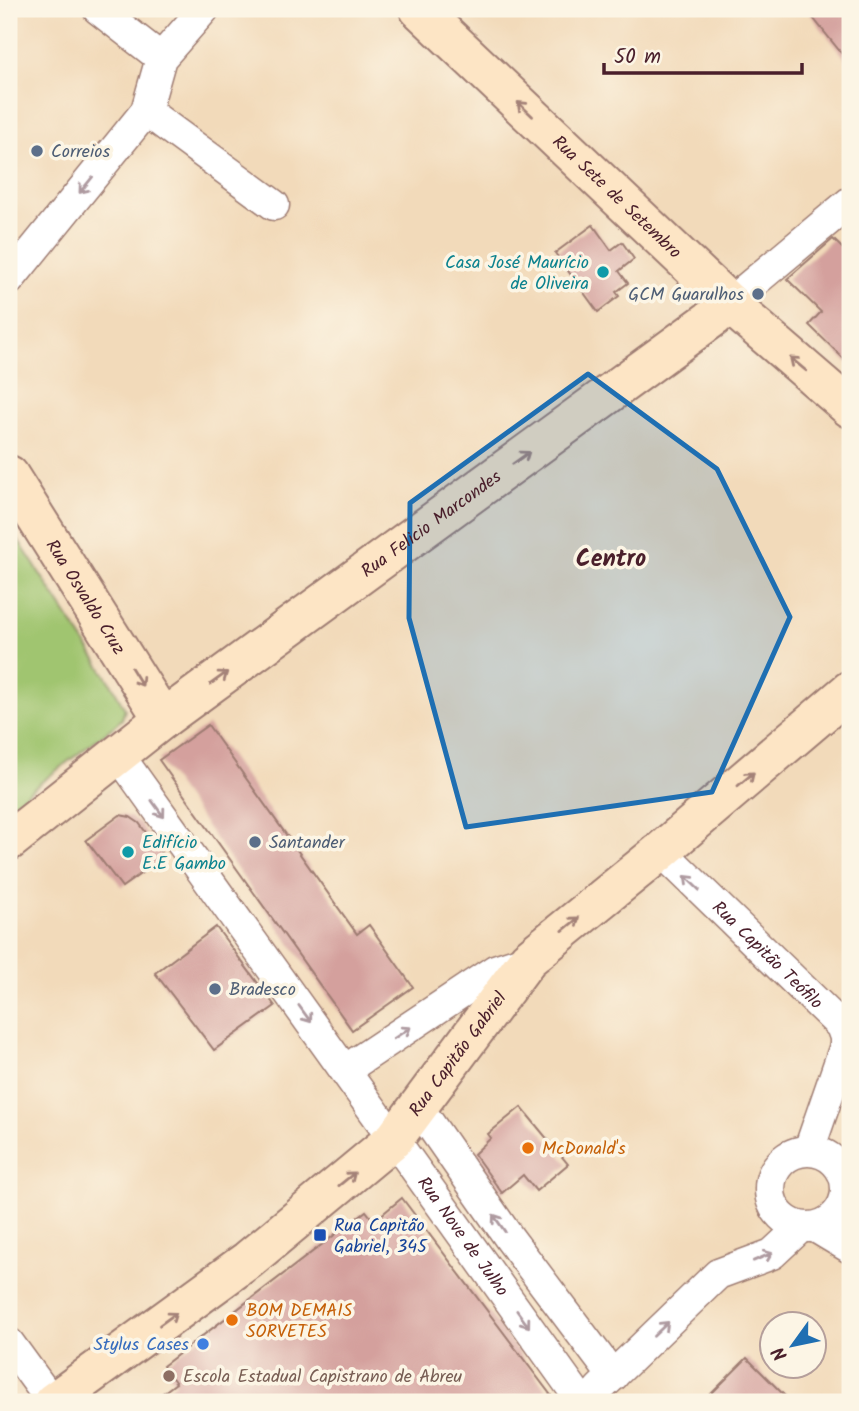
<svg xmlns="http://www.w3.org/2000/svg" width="859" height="1411" font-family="Kalam,sans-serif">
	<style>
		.green { fill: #a0c56f; stroke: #75724d; stroke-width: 2 }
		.building { fill: #d4a09d }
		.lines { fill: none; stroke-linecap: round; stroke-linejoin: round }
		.street-casing { stroke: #9e7c72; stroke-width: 33 }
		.secondary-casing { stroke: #9e7c72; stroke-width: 42 }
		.street { stroke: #fff; stroke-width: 30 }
		.secondary { stroke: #fde5c5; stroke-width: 38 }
		.oneway { stroke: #a48278 }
		.oneway2 { stroke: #ae9aa0 }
		.marked { fill: #1f6fb2; fill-opacity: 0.2; stroke: #1f6fb2; stroke-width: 5; stroke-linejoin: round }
		.service-dot { fill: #5c6f8a; stroke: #fcf5e5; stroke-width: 2.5 }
		.culture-dot { fill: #0f9aa8; stroke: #fcf5e5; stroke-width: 2.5 }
		.food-dot { fill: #e8710a; stroke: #fcf5e5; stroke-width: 2.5 }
		.transit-dot { fill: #1a4fb4; stroke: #fcf5e5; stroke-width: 2.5 }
		.shop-dot { fill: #3f7fe0; stroke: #fcf5e5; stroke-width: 2.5 }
		.education-dot { fill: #8d6e63; stroke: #fcf5e5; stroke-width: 2.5 }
		.labels { text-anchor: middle; stroke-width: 7; stroke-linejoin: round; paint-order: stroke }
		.service-label { font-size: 18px; fill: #4e5e75; stroke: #fcf5e5; text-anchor: start }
		.street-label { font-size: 18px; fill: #4a1f2b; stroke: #fcf5e5 }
		.culture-label { font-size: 18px; fill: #0d838f; stroke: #fcf5e5; text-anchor: end }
		.food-label { font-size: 18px; fill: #c56008; stroke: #fcf5e5; text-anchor: start }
		.transit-label { font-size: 18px; fill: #164399; stroke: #fcf5e5; text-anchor: start }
		.shop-label { font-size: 18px; fill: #366cbe; stroke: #fcf5e5; text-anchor: end }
		.education-label { font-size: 18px; fill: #785e54; stroke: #fcf5e5; text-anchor: start }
		.district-label { font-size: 24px; font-weight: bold; fill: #4a1f2b; stroke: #fcf5e5 }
	</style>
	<rect width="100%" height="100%" fill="#fcf5e5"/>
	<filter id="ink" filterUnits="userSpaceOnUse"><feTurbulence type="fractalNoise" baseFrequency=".0143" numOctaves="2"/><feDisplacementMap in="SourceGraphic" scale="14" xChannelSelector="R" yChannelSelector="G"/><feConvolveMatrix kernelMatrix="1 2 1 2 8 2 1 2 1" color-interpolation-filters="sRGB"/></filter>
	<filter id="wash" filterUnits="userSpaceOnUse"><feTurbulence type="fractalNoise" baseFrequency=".00686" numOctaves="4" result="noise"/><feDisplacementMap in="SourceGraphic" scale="28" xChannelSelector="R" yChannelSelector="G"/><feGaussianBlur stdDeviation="1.57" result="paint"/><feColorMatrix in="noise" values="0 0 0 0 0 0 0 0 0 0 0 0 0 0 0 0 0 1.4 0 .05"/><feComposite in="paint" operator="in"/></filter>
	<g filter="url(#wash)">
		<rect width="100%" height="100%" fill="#f2daba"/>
		<!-- green -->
		<path class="green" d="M 9,526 L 111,683 L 125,709 L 122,719 L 113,727 L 9,807 Z"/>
		<g id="blocks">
			<!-- building -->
			<g class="building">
				<path d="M 806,9 L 850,9 L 850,64 Z"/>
				<path d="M 593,225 L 611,250 L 622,242 L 634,259 L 619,271 L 628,283 L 616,292 L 619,296 L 598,312 L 555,253 Z"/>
				<path d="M 833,239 L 850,256 L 850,365 L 809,325 L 821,312 L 787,279 Z"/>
				<path d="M 208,725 L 357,934 L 369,925 L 413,987 L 352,1030 L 159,760 Z"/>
				<path d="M 120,815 L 130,817 L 139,823 L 164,857 L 122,887 L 86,840 Z"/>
				<path d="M 216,927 L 275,1006 L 214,1050 L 155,973 Z"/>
				<path d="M 521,1107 L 568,1164 L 536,1191 L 523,1175 L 502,1193 L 474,1154 L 491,1138 L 488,1134 Z"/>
				<path d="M 402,1198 L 556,1402 L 151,1402 L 176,1383 L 163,1366 L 366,1211 L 374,1221 Z"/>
				<path d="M 747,1358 L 791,1402 L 703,1402 Z"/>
			</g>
		</g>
	</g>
	<g filter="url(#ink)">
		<use href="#blocks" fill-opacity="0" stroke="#9e7c72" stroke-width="2"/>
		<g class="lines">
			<defs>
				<g id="street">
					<path d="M 98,9 L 161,58"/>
					<path d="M 146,111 L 274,205"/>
					<path d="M 9,280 L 146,111 L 161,58 L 204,9"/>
					<path d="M 729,303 L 850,202"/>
					<path id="s1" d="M 118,754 L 582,1402"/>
					<path id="s2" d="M 661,851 L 841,1026 L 845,1037 L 845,1046 L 809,1150"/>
					<path d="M 345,1070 L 495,970 L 528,959"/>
					<path d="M 418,1107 L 510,1239 L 613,1376"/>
					<circle cx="808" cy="1189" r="38"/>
					<path d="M 815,1227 L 850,1248"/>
					<path d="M 9,1343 L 52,1402"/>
					<path d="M 599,1389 L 718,1274 L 772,1254 L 801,1227"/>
				</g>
				<g id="secondary">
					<path id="s3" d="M 419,9 L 741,314 L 850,408"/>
					<path id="s4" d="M 9,475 L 163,719"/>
					<path id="s5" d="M 9,841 L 163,719 L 714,317 L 729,303"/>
					<path id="s6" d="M 53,1402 L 248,1260 L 394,1139 L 528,959 L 661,851 L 850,690"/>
				</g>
			</defs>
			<!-- street casing -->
			<use href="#street" class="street-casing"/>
			<!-- secondary casing -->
			<use href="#secondary" class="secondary-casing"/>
			<!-- street -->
			<use href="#street" class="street"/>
			<!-- secondary -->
			<use href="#secondary" class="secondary"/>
		</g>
		<!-- one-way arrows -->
		<defs><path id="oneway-shaft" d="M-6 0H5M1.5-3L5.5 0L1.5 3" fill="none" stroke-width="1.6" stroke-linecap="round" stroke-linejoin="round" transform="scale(1.75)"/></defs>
		<g class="oneway">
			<use href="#oneway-shaft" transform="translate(525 109) rotate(-136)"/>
			<use href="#oneway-shaft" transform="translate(798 364) rotate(-140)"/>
			<use href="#oneway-shaft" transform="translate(521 458) rotate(-36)"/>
			<use href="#oneway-shaft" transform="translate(137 677) rotate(58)"/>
			<use href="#oneway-shaft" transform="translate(219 678) rotate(-36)"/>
			<use href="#oneway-shaft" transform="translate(746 779) rotate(-40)"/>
			<use href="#oneway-shaft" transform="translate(571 924) rotate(-39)"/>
			<use href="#oneway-shaft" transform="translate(347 1179) rotate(-39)"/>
			<use href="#oneway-shaft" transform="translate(168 1319) rotate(-36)"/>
		</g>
		<g class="oneway2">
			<use href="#oneway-shaft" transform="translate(86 185) rotate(129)"/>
			<use href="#oneway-shaft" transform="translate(158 809) rotate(54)"/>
			<use href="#oneway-shaft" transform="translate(692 883) rotate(-136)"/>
			<use href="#oneway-shaft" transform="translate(305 1014) rotate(54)"/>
			<use href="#oneway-shaft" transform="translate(402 1033) rotate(-34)"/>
			<use href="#oneway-shaft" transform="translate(499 1223) rotate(-125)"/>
			<use href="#oneway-shaft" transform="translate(763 1257) rotate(-23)"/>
			<use href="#oneway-shaft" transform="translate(523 1319) rotate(54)"/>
			<use href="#oneway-shaft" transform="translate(661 1329) rotate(-44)"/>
		</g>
	</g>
	<!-- marked area -->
	<path class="marked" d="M 588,374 L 717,469 L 790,617 L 712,792 L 466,827 L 409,618 L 410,503 Z"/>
	<!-- markers -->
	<g class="service-dot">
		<circle cx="37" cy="151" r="7"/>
		<circle cx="758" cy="294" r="7"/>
		<circle cx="255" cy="842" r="7"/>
		<circle cx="215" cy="989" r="7"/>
	</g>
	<g class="culture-dot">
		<circle cx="603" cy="272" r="7"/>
		<circle cx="128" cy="852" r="7"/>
	</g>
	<g class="food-dot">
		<circle cx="528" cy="1148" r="7"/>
		<circle cx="232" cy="1320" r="7"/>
	</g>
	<rect class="transit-dot" x="313" y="1228" width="14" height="14" rx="3.5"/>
	<circle class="shop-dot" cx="203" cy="1344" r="7"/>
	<circle class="education-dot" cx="169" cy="1376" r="7"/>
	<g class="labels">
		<!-- service labels -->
		<g class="service-label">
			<text x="51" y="157">Correios</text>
			<text x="744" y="300" text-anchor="end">GCM Guarulhos</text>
			<text x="269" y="848">Santander</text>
			<text x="229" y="995">Bradesco</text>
		</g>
		<!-- street labels -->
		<g class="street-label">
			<text dy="6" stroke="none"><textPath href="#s3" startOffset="273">Rua Sete de Setembro</textPath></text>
			<text dy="6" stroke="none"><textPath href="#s5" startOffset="528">Rua Felicio Marcondes</textPath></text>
			<text dy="6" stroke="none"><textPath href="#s4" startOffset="144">Rua Osvaldo Cruz</textPath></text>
			<text dy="6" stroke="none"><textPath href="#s2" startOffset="149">Rua Capitão Teófilo</textPath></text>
			<text dy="6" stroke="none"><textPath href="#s6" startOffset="537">Rua Capitão Gabriel</textPath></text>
			<text dy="6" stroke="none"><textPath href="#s1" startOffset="593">Rua Nove de Julho</textPath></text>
		</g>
		<!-- culture labels -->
		<g class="culture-label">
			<text x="589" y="268">Casa José Maurício<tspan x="589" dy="21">de Oliveira</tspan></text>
			<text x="142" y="848" text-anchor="start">Edifício<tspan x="142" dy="21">E.E Gambo</tspan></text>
		</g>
		<!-- food labels -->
		<g class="food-label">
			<text x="542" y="1154">McDonald's</text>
			<text x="246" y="1316">BOM DEMAIS<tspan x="246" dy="21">SORVETES</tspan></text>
		</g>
		<!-- transit labels -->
		<g class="transit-label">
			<text x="334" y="1231">Rua Capitão<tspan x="334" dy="21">Gabriel, 345</tspan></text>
		</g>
		<!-- shop labels -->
		<g class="shop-label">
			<text x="189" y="1350">Stylus Cases</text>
		</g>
		<!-- education labels -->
		<g class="education-label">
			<text x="183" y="1382">Escola Estadual Capistrano de Abreu</text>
		</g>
		<!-- district labels -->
		<g class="district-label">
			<text x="611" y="566">Centro</text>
		</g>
	</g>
	<!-- margin -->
	<rect width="859" height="1411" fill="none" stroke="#fcf5e5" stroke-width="35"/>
	<!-- north arrow -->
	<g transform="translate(793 1345) rotate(237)"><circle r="33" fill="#fcf5e5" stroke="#b59f9b" stroke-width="2"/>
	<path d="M0-5L12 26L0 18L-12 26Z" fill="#1f6fb2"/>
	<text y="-10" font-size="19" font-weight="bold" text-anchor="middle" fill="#4a1f2b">N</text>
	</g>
	<!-- scale -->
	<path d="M604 63v10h198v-10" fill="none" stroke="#4a1f2b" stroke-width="3.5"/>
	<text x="614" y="63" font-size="21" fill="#4a1f2b" stroke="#fcf5e5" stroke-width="5" paint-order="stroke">50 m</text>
</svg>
